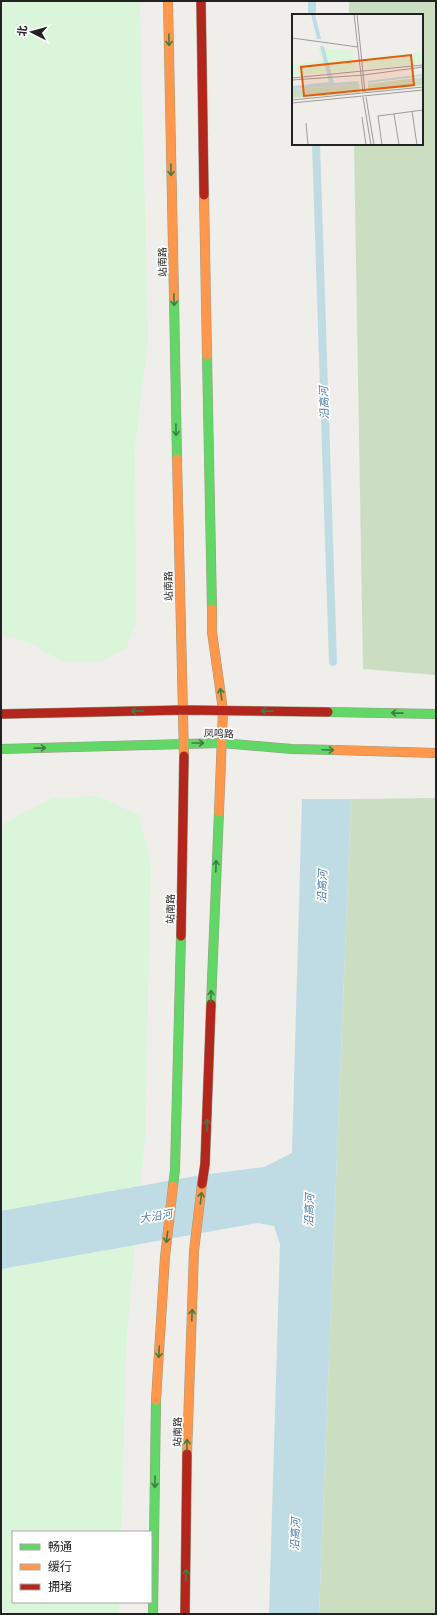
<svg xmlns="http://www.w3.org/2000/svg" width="437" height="1615" font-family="Inter,'Noto Sans SC',sans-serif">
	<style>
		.forest { fill: #cbdec1 }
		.park { fill: #daf5da }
		.water { fill: #bfdbe3 }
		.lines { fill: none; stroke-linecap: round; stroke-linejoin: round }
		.stream { stroke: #bfdbe3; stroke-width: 8 }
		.fast-casing { stroke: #999a82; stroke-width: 10 }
		.slow-casing { stroke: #999a82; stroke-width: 10 }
		.jam-casing { stroke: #999a82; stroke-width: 10 }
		.fast { stroke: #63d668; stroke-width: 9 }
		.slow { stroke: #ff974d; stroke-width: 9 }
		.jam { stroke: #b3261e; stroke-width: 9 }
		.oneway { stroke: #427c45 }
		.labels { text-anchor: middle; stroke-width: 3.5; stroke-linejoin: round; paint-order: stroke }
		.street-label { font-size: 10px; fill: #222; stroke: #fff }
		.water-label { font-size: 11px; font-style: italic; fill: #4a7aab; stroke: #fff }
		.inset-river { fill: none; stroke: #bfdbe3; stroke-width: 2 }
		.inset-road { fill: none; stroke: #9e9c9b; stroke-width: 1 }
		.view { fill: #e8590c; fill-opacity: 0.15; stroke: #e8590c; stroke-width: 2 }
		.inset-edge { fill: none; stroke: #222; stroke-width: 2 }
	</style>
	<rect width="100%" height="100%" fill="#f0eeeb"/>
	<!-- forest -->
	<g class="forest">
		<path d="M 349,1 L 436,1 L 436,675 L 363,669 L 354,144 L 422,144 L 422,15 L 349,15 Z"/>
		<path d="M 436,798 L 436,1614 L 319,1614 L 351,799 Z"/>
	</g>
	<!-- park -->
	<g class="park">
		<path d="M 1,1 L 140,1 L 148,340 L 135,447 L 136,623 L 126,649 L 99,662 L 62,661 L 29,643 L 1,635 Z"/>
		<path d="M 98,796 L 139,815 L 151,865 L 145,1137 L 127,1333 L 121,1532 L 13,1532 L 13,1602 L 119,1602 L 119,1614 L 1,1614 L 1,825 L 52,798 Z"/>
	</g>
	<!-- water -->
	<path class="water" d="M 302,799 L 351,799 L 319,1614 L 269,1614 L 280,1244 L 274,1226 L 258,1223 L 1,1269 L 1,1211 L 201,1175 L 264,1167 L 292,1153 Z"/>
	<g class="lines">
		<!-- stream -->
		<g class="stream">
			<path d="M 312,1 L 312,15"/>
			<path d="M 316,144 L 333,662"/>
		</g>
		<defs>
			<g id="fast">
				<path d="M 174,298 L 177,459"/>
				<path d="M 207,355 L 212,609"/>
				<path d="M 328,712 L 436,714"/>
				<path d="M 1,749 L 222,743 L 292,749 L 335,750"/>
				<path d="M 211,1004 L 219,812"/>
				<path d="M 173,1186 L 175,1170 L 181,936"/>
				<path d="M 153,1614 L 156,1400"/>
			</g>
			<g id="slow">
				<path d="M 168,1 L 174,298"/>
				<path d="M 204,195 L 207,355"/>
				<path d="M 177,459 L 184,756"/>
				<path d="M 212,609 L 212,632 L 223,710 L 219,812"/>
				<path d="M 335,750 L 436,753"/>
				<path d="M 156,1400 L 165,1257 L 173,1186"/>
				<path d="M 187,1454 L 194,1251 L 202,1184"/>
			</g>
			<g id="jam">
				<path d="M 201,1 L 204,195"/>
				<path d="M 1,714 L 184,710 L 328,712"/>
				<path d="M 181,936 L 184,756"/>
				<path d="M 202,1184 L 205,1164 L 211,1004"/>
				<path d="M 185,1614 L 187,1454"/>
			</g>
		</defs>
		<!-- fast casing -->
		<use href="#fast" class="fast-casing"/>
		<!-- slow casing -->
		<use href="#slow" class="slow-casing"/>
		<!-- jam casing -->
		<use href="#jam" class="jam-casing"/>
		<!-- fast -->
		<use href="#fast" class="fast"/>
		<!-- slow -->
		<use href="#slow" class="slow"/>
		<!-- jam -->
		<use href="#jam" class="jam"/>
	</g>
	<!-- one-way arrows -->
	<defs><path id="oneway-shaft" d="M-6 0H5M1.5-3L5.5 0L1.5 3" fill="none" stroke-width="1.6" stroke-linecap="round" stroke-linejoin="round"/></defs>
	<g class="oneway">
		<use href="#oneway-shaft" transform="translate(169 40) rotate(89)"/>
		<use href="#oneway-shaft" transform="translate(171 170) rotate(89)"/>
		<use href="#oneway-shaft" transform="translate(174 300) rotate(89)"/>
		<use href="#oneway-shaft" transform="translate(176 430) rotate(89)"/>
		<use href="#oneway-shaft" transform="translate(221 694) rotate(-98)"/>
		<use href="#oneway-shaft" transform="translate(137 711) rotate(179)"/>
		<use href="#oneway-shaft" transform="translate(267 711) rotate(-179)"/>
		<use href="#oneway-shaft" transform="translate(397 713) rotate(-179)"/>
		<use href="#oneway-shaft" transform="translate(198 743)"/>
		<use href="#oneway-shaft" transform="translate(40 748) rotate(-2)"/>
		<use href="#oneway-shaft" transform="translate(328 750) rotate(2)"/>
		<use href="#oneway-shaft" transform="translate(216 866) rotate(-88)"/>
		<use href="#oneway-shaft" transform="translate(211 996) rotate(-88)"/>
		<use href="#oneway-shaft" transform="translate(207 1125) rotate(-88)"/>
		<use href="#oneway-shaft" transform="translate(201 1198) rotate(-83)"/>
		<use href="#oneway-shaft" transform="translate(167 1237) rotate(97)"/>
		<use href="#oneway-shaft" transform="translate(192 1315) rotate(-88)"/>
		<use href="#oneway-shaft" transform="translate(159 1352) rotate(93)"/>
		<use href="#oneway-shaft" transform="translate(187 1445) rotate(-89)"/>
		<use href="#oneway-shaft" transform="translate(155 1482) rotate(91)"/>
		<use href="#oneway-shaft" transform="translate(186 1575) rotate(-89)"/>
	</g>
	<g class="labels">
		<!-- street labels -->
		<g class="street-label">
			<text transform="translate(162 262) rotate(-91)" y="4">站南路</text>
			<text transform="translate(168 586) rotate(-91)" y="4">站南路</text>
			<text transform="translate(219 733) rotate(2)" y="4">凤鸣路</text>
			<text transform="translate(170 909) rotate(-89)" y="4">站南路</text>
			<text transform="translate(177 1432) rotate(-89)" y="4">站南路</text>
		</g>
		<!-- water labels -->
		<g class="water-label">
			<text transform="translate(324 403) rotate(-92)" y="4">沿高河</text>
			<text transform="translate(322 886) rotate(-88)" y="4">沿高河</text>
			<text transform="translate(309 1210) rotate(-88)" y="4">沿高河</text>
			<text transform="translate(156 1216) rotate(-9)" y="4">大沿河</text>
			<text transform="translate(295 1534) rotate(-88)" y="4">沿高河</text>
		</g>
	</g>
	<!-- overview -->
	<g transform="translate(292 14)">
		<rect width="131" height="131" fill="#f0eeeb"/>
		<path d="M 131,63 L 131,71 L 76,78 L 76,70 ZM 67,71 L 68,79 L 0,84 L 0,75 Z" fill="#cbdec1"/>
		<path d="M 26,33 L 61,38 L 64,56 L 0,61 L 0,51 L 30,46 ZM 131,38 L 131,49 L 77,55 L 74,52 L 76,43 Z" fill="#daf5da"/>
		<path d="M 19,0 L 23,0 L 29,25 L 25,25 ZM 28,32 L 32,33 L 42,69 L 66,67 L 67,71 L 0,75 L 0,72 L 37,68 Z" fill="#bfdbe3"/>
		<path class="inset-river" d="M 76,68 L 131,61"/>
		<path class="inset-road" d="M 62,0 L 71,78M 65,0 L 73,78M 0,24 L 66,33M 0,64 L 131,51M 0,66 L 72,61 L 131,53M 71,83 L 79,131M 74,83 L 82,131M 0,86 L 131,73M 0,89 L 131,76M 120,97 L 125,131M 102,100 L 107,131M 70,103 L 74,131M 14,109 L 16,131M 90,131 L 86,102 L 131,96"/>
		<path class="view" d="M 119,41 L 122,71 L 12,82 L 9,53 Z"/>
		<rect width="131" height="131" class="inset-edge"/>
	</g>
	<!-- border -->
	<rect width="437" height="1615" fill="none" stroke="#222222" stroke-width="4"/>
	<!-- legend -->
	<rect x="12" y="1531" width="140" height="72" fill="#ffffff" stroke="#a7a7a7"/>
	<rect x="20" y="1544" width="20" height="6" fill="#63d668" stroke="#a7a7a7"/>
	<text x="48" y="1551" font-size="12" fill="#222222">畅通</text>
	<rect x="20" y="1564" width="20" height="6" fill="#ff974d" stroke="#a7a7a7"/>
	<text x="48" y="1571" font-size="12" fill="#222222">缓行</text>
	<rect x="20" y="1584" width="20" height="6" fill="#b3261e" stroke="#a7a7a7"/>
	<text x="48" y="1591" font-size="12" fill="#222222">拥堵</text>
	<!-- north arrow -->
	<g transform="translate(32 32) rotate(276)" stroke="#ffffff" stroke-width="3" paint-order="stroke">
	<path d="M0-3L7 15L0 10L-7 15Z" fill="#222222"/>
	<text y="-6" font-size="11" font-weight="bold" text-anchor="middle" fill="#222222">北</text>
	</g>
</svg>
